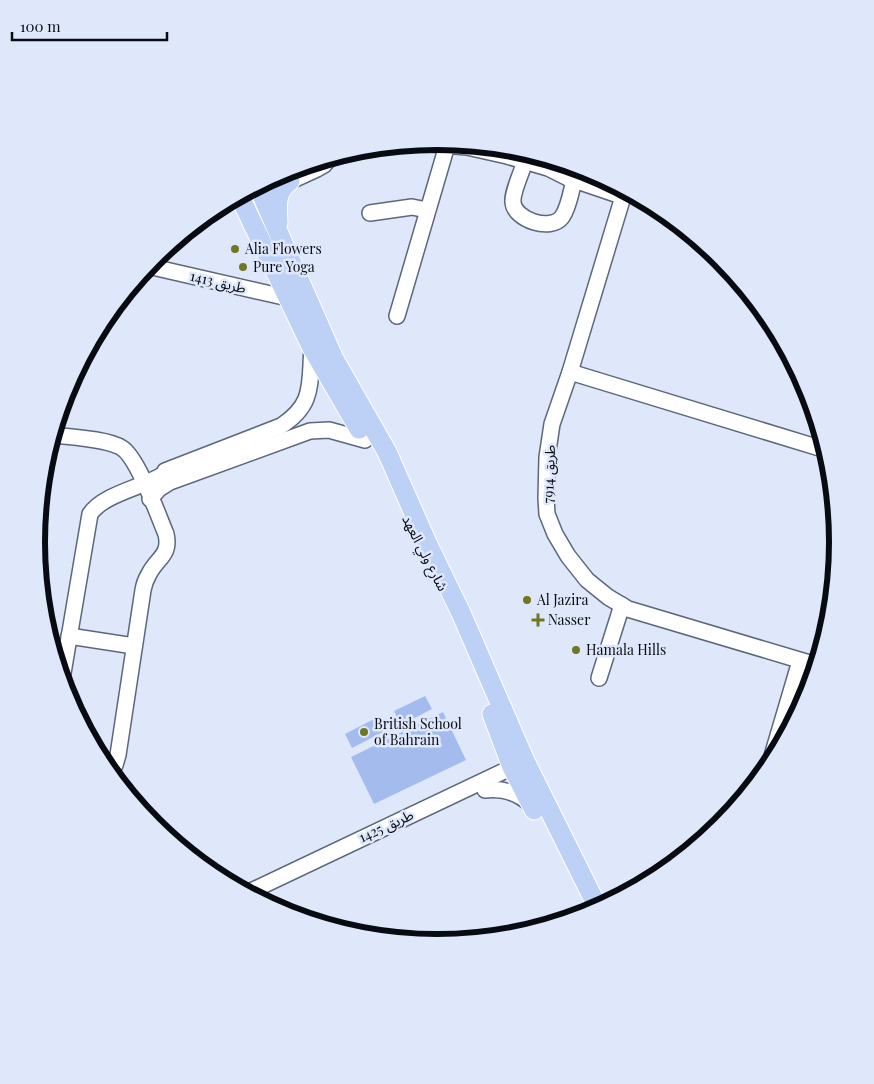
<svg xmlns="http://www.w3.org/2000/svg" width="874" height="1084" font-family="'Playfair Display','Noto Sans Arabic',serif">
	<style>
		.green { fill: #a3bced }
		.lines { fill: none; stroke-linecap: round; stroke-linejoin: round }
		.minor-casing { stroke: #5d677b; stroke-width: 18 }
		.major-casing { stroke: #fff; stroke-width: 21 }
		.minor { stroke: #fff; stroke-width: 15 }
		.major { stroke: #bdd0f5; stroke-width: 19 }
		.poi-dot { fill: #707721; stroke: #dfe8fb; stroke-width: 2 }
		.labels { text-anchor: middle; stroke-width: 5; stroke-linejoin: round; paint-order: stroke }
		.poi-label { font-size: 14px; fill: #080b12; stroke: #dfe8fb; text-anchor: start }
		.street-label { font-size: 14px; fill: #080b12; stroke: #dfe8fb }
		.rim { fill: none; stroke: #080b12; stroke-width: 6 }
	</style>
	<rect width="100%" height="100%" fill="#dfe8fb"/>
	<!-- green -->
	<g class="green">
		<path d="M 425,696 L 432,709 L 401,725 L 394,711 Z"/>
		<path d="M 443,712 L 466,760 L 374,804 L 351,757 Z"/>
		<path d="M 376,718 L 383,732 L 352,748 L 345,734 Z"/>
	</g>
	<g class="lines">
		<defs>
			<g id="minor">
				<path d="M 421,143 L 467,147 L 507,156 L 548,168 L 568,178 L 624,197"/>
				<path d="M 327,159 L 369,148"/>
				<path d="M 525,161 C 522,172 512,192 513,202 C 514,220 551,232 562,217 C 569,207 571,192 574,180"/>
				<path d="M 625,190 L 570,372 L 552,424 L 547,457 L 546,498 L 547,514 L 555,534 L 568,556 L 587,580 L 608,597 L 628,609 L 816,665"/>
				<path d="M 243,203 L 317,169 L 324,165 L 329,159"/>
				<path d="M 370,213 L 412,207 L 427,210"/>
				<path d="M 148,266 L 288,298"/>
				<path d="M 397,316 L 448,142"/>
				<path d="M 570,372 L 826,450"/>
				<path d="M 53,435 C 70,437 108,439 122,448 C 138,458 158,515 166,534 C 171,555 157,558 149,574 C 146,579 144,584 143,590 L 118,755 L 115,765 L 110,772"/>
				<path d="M 165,471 L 281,426 C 315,404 309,384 312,348"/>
				<path d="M 150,499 L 159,489 L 170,482 L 310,431 L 329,430 L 365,440"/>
				<path d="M 69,636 L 134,646"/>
				<path d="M 599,678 L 622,605"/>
				<path d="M 62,679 L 90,514 C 106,491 151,487 173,468"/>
				<path d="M 769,766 L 800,661"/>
				<path d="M 485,790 C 503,788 518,792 531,805"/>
				<path d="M 247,893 L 521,763"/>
			</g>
			<g id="major">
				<path d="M 258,186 L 334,359 L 387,452 L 428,545 L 461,613 L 525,761 L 598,908"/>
				<path d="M 239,195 L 312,348 L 359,429"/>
				<path d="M 278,223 C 277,206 275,191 290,181"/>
				<path d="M 492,714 L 512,767 L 534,810"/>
			</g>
		</defs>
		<!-- minor casing -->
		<use href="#minor" class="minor-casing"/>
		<!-- major casing -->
		<use href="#major" class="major-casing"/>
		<!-- minor -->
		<use href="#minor" class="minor"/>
		<!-- major -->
		<use href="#major" class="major"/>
	</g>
	<!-- markers -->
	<g class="poi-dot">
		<circle cx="235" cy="249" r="5"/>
		<circle cx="243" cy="267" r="5"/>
		<circle cx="527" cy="600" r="5"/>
		<path d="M535.5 612.5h5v5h5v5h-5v5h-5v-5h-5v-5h5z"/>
		<circle cx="576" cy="650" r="5"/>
		<circle cx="364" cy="732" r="5"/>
	</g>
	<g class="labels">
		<!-- poi labels -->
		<g class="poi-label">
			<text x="245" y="254">Alia Flowers</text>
			<text x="253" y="272">Pure Yoga</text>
			<text x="537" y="605">Al Jazira</text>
			<text x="548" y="625">Nasser</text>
			<text x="586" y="655">Hamala Hills</text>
			<text x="374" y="729">British School<tspan x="374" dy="16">of Bahrain</tspan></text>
		</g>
		<!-- street labels -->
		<g class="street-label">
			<text transform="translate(218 282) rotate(13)" y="5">طريق 1413</text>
			<text transform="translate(549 474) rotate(-88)" y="5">طريق 7914</text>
			<text transform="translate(425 553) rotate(63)" y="5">شارع ولي العهد</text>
			<text transform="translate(386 826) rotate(-25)" y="5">طريق 1425</text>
		</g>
	</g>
	<!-- crop -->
	<path d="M0 0H874V1084H0ZM45 542a392 392 0 1 1 784 0a392 392 0 1 1-784 0Z" fill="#dfe8fb" fill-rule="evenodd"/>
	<path class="rim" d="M45 542a392 392 0 1 1 784 0a392 392 0 1 1-784 0Z"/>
	<!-- scale -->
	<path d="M12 32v8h155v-8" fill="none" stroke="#080b12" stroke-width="2.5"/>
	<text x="20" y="32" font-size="15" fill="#080b12" stroke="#dfe8fb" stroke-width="4" paint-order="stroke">100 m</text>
</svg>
